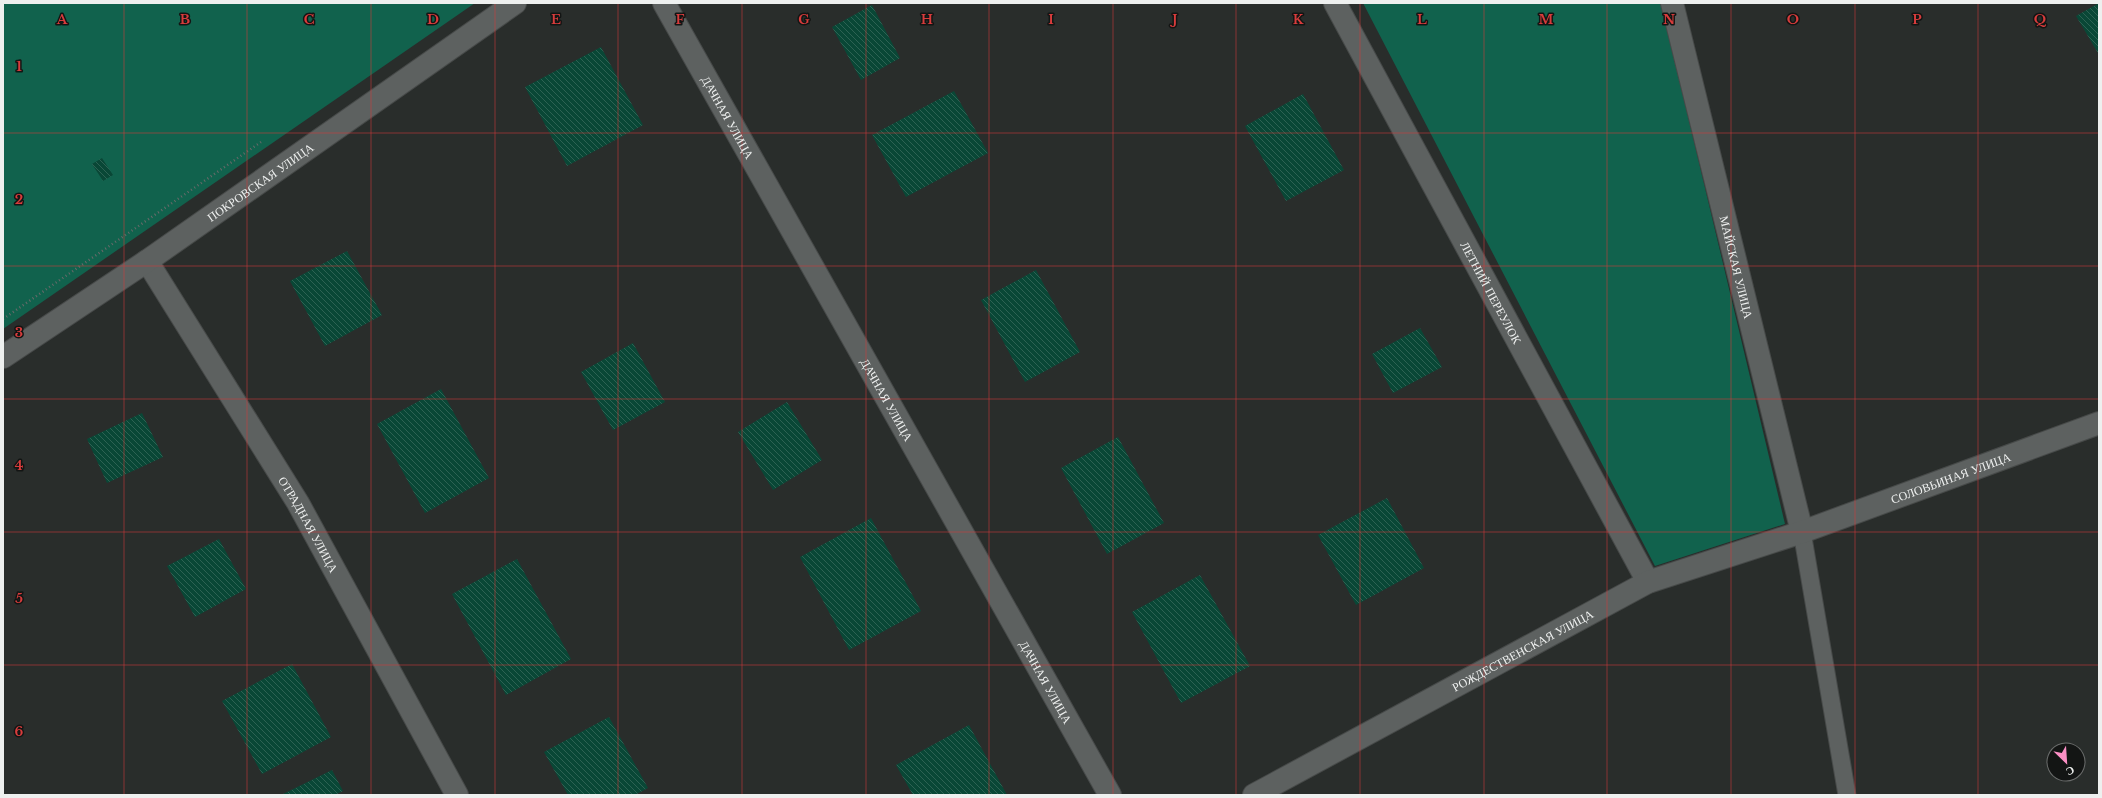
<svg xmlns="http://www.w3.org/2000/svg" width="2102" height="798" viewBox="0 0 2102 798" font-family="'Libre Baskerville',serif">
<defs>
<pattern id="building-back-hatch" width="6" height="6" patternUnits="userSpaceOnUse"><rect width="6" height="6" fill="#094736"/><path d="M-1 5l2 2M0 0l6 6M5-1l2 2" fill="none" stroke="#2d6253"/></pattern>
</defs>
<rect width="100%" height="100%" fill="#292d2b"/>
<!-- green -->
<path fill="#11624d" d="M3 3H475L3 329Z
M1363 3H1661L1785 524 1655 566Z"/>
<!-- building -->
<path fill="url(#building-back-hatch)" d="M2099 3V53H2098L2076 16Z
M872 5 900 58 861 80 832 27Z
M601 47 643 125 567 166 525 87Z
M954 91 988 153 906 197 872 135Z
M1303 94 1344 170 1286 201 1245 126Z
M102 158 113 175 103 181 92 164Z
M347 251 382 315 325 346 290 281Z
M1036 270 1080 352 1025 382 981 300Z
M1420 328 1442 367 1393 393 1372 354Z
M633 343 665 402 613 430 581 372Z
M441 389 489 478 425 513 377 424Z
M787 402 822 460 773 490 738 432Z
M142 413 163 457 107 483 87 439Z
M1118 437 1164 523 1107 554 1061 468Z
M1387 498 1424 568 1356 605 1318 535Z
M871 518 921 611 849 650 800 557Z
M219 539 246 589 195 617 167 566Z
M517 559 571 659 506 695 452 594Z
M1200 575 1250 666 1181 703 1132 612Z
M292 664 331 737 262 774 222 701Z
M609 717 648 788 635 795H568L544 752Z
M969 725 1007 795H913L896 765Z
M332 770 343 791 335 795H281Z"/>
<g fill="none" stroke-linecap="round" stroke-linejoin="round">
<defs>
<path id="service" d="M1802 532 1847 795"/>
<g id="minor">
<path id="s1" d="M664 3 1110 795"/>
<path id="s2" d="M1335 3 1648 582"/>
<path id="s3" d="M1672 3 1802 532"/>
<path id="s4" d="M147 261 298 503 457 795"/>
<path id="s5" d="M3 357 147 261 515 3"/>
<path id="s6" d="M1254 795 1648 582 1802 532 2099 423"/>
</g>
</defs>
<!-- service casing -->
<use href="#service" stroke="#474a49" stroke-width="19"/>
<!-- minor casing -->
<use href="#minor" stroke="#474a49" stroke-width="24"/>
<!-- path -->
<path stroke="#686b6a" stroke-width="2.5" stroke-dasharray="1 3" stroke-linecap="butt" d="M3 319 261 142"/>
<!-- service -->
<use href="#service" stroke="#5d6160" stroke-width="17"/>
<!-- minor -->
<use href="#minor" stroke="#5d6160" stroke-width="22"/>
</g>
<!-- grid -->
<path fill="none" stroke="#d83c3c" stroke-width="1" stroke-opacity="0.55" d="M124 3V795M247 3V795M371 3V795M495 3V795M618 3V795M742 3V795M866 3V795M989 3V795M1113 3V795M1236 3V795M1360 3V795M1484 3V795M1607 3V795M1731 3V795M1855 3V795M1978 3V795M3 133H2099M3 266H2099M3 399H2099M3 532H2099M3 665H2099"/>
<g text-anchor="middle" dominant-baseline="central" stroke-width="3" stroke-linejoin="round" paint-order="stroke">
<!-- street labels -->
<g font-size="12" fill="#eef0ef" stroke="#131514">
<text stroke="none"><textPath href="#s1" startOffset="131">ДАЧНАЯ УЛИЦА</textPath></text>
<text stroke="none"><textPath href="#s5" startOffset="311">ПОКРОВСКАЯ УЛИЦА</textPath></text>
<text stroke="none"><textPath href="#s3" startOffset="272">МАЙСКАЯ УЛИЦА</textPath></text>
<text stroke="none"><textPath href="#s2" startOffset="329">ЛЕТНИЙ ПЕРЕУЛОК</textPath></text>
<text stroke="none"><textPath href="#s1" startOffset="455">ДАЧНАЯ УЛИЦА</textPath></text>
<text stroke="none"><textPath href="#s6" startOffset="768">СОЛОВЬИНАЯ УЛИЦА</textPath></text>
<text stroke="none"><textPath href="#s4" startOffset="309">ОТРАДНАЯ УЛИЦА</textPath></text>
<text stroke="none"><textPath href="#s6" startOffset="305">РОЖДЕСТВЕНСКАЯ УЛИЦА</textPath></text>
<text stroke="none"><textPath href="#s1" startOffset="779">ДАЧНАЯ УЛИЦА</textPath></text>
</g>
</g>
<g font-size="13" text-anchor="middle" font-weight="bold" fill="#d83c3c" stroke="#131514" stroke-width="3" stroke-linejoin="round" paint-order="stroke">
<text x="62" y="24">A</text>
<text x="185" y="24">B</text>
<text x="309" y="24">C</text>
<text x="433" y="24">D</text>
<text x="556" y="24">E</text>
<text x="680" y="24">F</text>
<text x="804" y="24">G</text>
<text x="927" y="24">H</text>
<text x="1051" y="24">I</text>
<text x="1175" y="24">J</text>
<text x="1298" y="24">K</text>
<text x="1422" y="24">L</text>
<text x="1546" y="24">M</text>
<text x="1669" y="24">N</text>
<text x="1793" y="24">O</text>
<text x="1917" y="24">P</text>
<text x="2040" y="24">Q</text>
<text x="19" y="71">1</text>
<text x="19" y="204">2</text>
<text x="19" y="337">3</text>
<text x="19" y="470">4</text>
<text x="19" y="603">5</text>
<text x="19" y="736">6</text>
</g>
<!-- border -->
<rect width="2102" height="798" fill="none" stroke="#eef0ef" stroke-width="8"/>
<!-- north arrow -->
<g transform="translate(2066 762) rotate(155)"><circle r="19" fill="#131514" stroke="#6b6d6c"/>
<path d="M0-3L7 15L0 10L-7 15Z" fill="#fb8fc5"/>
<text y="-6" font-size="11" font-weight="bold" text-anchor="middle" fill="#eef0ef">С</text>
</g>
</svg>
